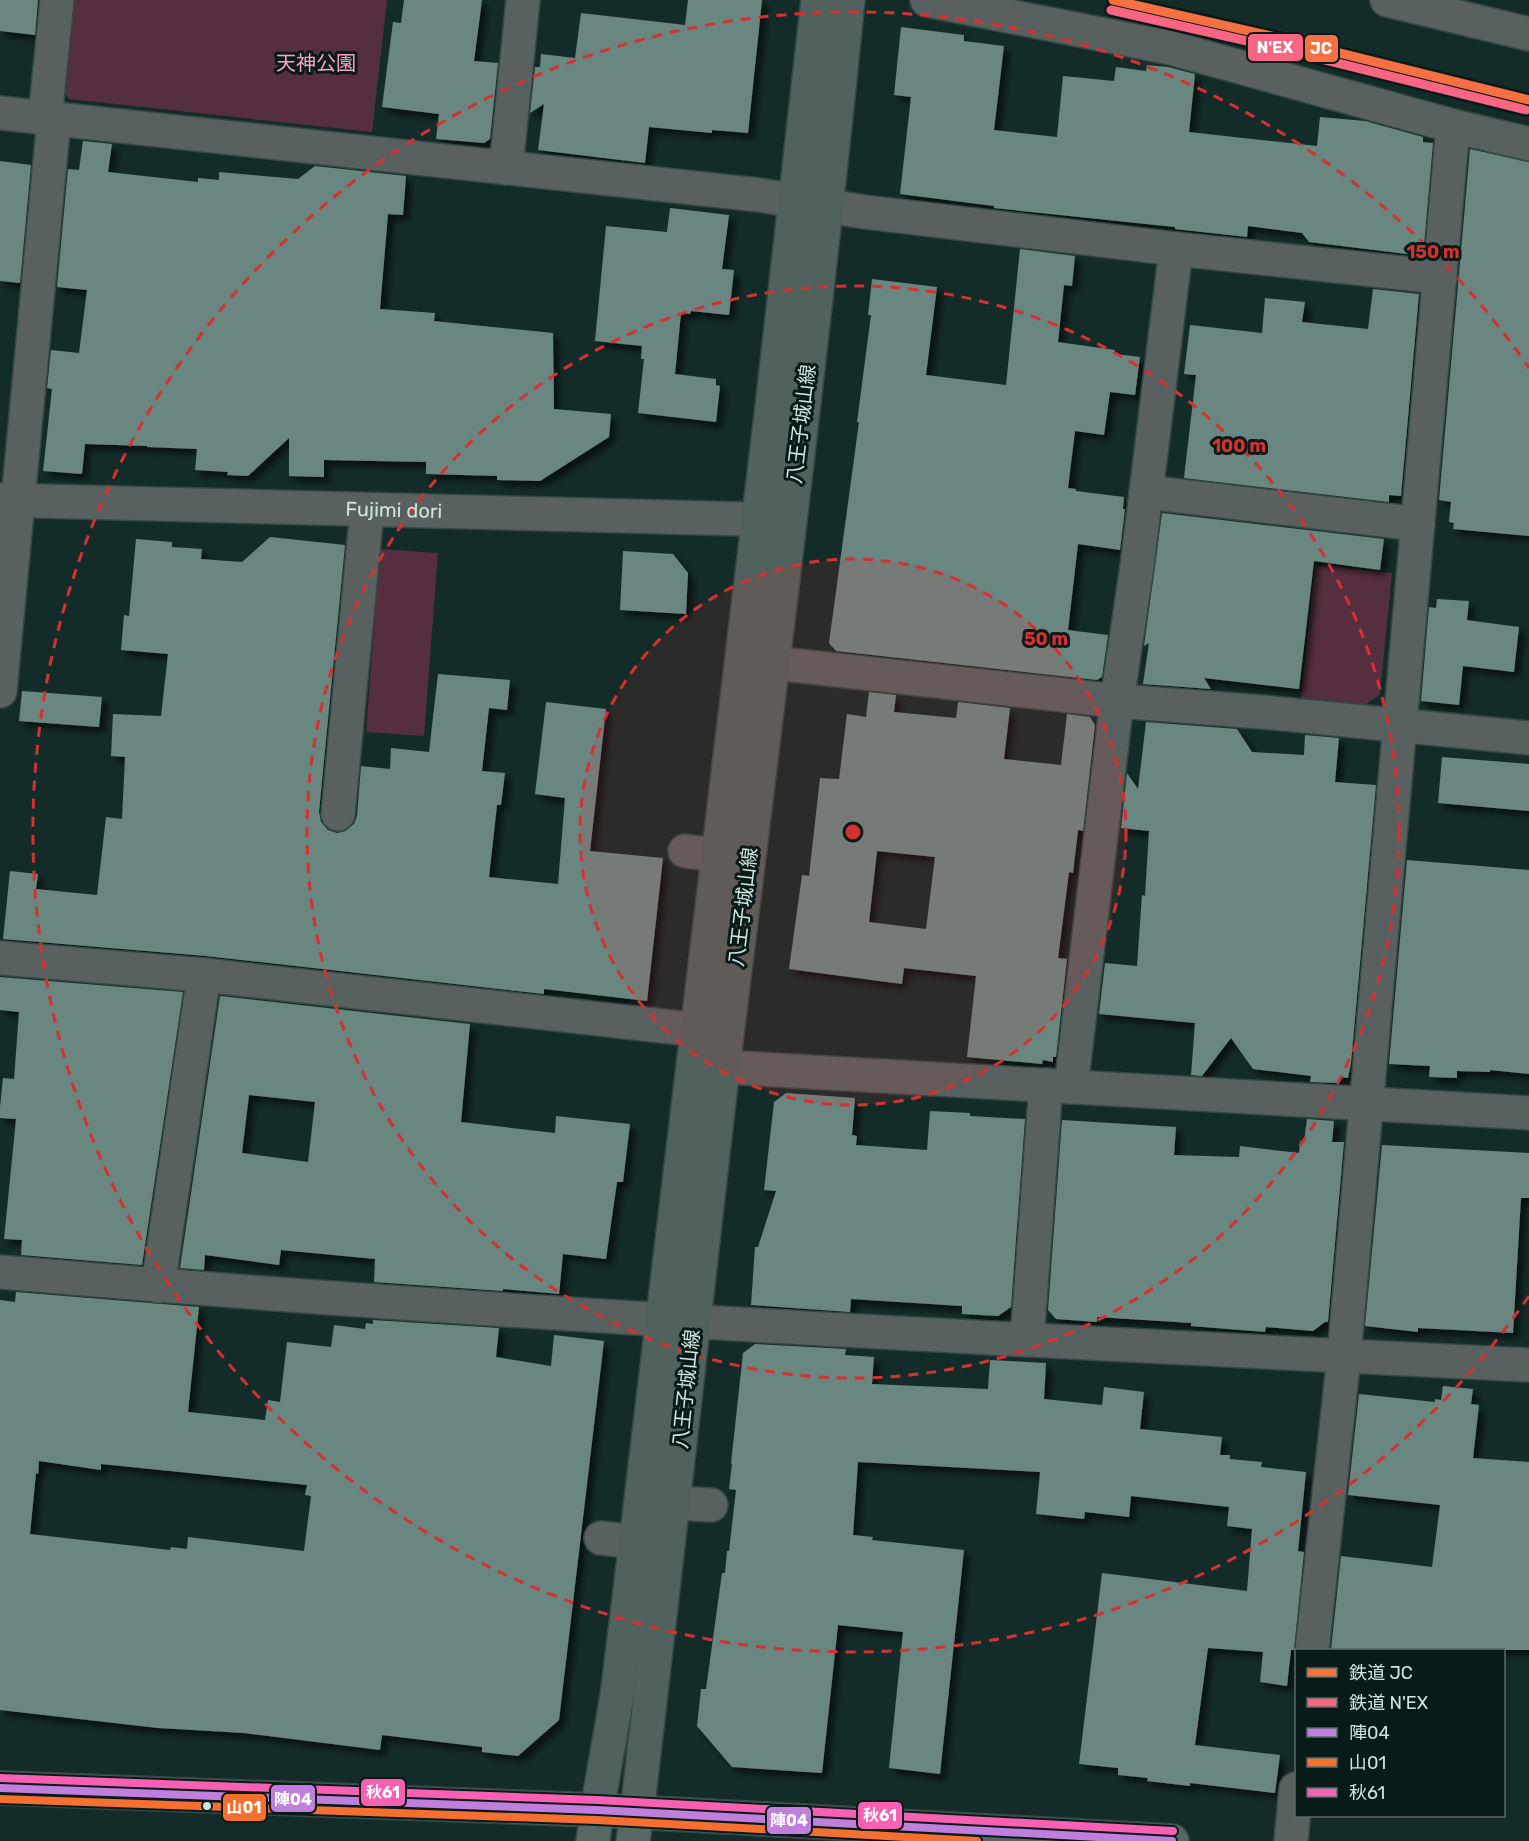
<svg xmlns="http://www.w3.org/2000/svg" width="1529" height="1841" viewBox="0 0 1529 1841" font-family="Rubik,'Noto Sans JP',sans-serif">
<defs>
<filter id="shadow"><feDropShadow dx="5.5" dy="5.5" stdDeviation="3" flood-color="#0009"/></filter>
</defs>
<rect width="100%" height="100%" fill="#142c29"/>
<!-- green -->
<path fill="#552f3f" d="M71 0H387L372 132 69 99 60 87Z
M380 549 438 553 424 736 366 732Z
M1315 565 1392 573 1380 694 1365 705 1301 698Z"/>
<!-- building -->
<path fill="#698681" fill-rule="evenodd" filter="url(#shadow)" d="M0 0H38L35 35 0 31Z
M404 0H482L474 61 498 63 490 139 484 143 436 139 439 114 382 107 393 22 401 23Z
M688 0H762L748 133 712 130V133L649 127 645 163 538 150 544 104 530 113 535 67H540L541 54 575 58 581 13 685 25Z
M901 27 964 35V41L1004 46 994 130 1057 137 1063 76 1114 81 1116 67 1146 71 1147 65 1168 67 1195 74 1189 132 1317 146 1320 117 1365 121 1423 137V142L1433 143 1423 256 1309 242 1302 233 1248 226 1247 237 1175 229V227L994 208V206L900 194 911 97 894 95Z
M83 141 112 144 108 172 198 182V178L219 180V172L298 179 315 166 406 176 403 215 388 214 380 309 435 313 434 321 553 333 554 409 611 414 609 437 540 481 497 480V476L426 474V462L324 460V477L289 476V438L248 476 227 475 228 472 195 470 197 449 147 447V446L85 444 82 474 43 471 52 389 47 388 51 350 79 353 87 290 57 287 68 169 79 170Z
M1470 149 1529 162V536L1453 529 1454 523 1449 522 1451 502 1439 500Z
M0 161 31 165 20 283 0 281Z
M670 208 729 215 722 269 734 270 729 315 691 311 690 314 681 313 675 374 716 379V385L720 386 716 422 638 413 644 359H641L642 346 595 341 606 226 667 232Z
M1020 249 1075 256 1072 286 1064 285 1058 342 1115 350V354L1140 357 1135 395 1110 392 1104 435 1075 431 1068 488 1076 489V491L1124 497 1123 509H1125L1120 550 1078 544 1068 630 1108 635 1102 677 1097 680 836 651 829 643 859 422H857L871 315H868L872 279 937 287 926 375 1006 385Z
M1373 289 1419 294 1401 496 1389 495V502L1184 478 1196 375 1184 374 1190 325 1262 333 1265 298 1305 302 1302 322 1368 329Z
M1162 513 1384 539 1380 570 1314 561 1299 689 1204 678 1211 689 1143 684 1149 643 1144 646Z
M270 537 345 545 319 812 321 822 328 830 337 833 345 831 354 824 357 816 361 766 390 769 391 748 429 752 438 674 510 680 507 710 489 708 482 771 505 773 501 805H497L489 877 558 884 565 798 535 794 546 702 606 709 590 851 663 858 647 1001 544 989V994L206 956 3 939 10 871 38 874 36 889 97 895 106 817 122 819 125 757 111 756 113 714 161 716 168 654 121 650 124 615 129 616 136 539 172 542V547L202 549 201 559 242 562Z
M623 551 673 554 688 573 686 614 620 610Z
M1437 599 1469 601 1467 620 1519 627 1514 672 1463 666 1459 705 1421 701 1429 607 1436 608Z
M22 691 102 697 99 727 19 721Z
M869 692 896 695 894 712 956 718 958 702 1010 708 1004 759 1061 765 1067 714 1090 717 1095 725 1083 831 1078 830 1073 873 1069 872 1058 958 1067 959 1056 1057H1053V1062L1043 1060 1042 1064 967 1057 976 976 904 968 902 984 789 969 802 875 809 876 820 778 839 779 847 714 866 717ZM877 851 935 857 926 929 869 922Z
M1146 722 1237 729 1252 752 1304 755 1305 735 1339 738 1335 782 1376 785 1351 1063 1348 1078 1339 1077V1083L1310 1082 1311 1076 1253 1069 1231 1038 1202 1076 1191 1075 1195 1023 1099 1014 1105 963 1137 966 1142 895 1145 896 1149 831 1121 828 1127 773 1138 789Z
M1442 757 1529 764V811L1438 803Z
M1407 860 1529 870V1074L1490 1070V1072L1457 1071V1078L1429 1077 1430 1066 1389 1064Z
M0 977 183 992 142 1265 21 1255 22 1240 4 1239 16 1119 0 1118V1107L3 1078 14 1079 19 1012 0 1010Z
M220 996 470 1024 461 1122 555 1133 556 1116 630 1124 623 1182H617L606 1259 563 1254 559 1294 503 1289V1291L374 1282 375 1259 281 1250 279 1265 205 1255 204 1270 180 1268ZM249 1095 315 1102 308 1162 242 1153Z
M786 1093 855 1098 852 1135 857 1136 856 1145 927 1150 930 1111 970 1113V1116L1025 1119 1011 1307 998 1316 962 1314V1306L851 1299 850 1312 751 1305 755 1247H758L776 1191 764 1190 774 1102Z
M1307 1119 1334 1121 1332 1142H1344L1328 1322H1325L1313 1331 1266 1327 1265 1332 1191 1326V1323L1097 1317V1322L1056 1319 1048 1310 1062 1120 1176 1127 1174 1155 1239 1157 1240 1146 1299 1153 1300 1141 1304 1142Z
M1382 1145 1529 1153V1198H1521L1513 1333 1418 1328V1332L1365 1326Z
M16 1292 199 1307 188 1412 265 1420 268 1400 280 1402 287 1342 331 1347 334 1325 365 1329 366 1323 373 1324V1320L499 1328 496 1357 551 1366 554 1335 604 1341 559 1720 518 1756 482 1752V1747L382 1735 380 1750 244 1733 158 1728 0 1710V1300L15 1302ZM39 1461 101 1470V1464L307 1485 305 1495 311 1496 304 1551 188 1537 187 1549 171 1547 170 1550 30 1534 36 1473 38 1474Z
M755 1344 846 1349 845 1355 874 1357 872 1384 988 1389 990 1360 1046 1363 1044 1399 1102 1405 1104 1387 1144 1392 1140 1429 1222 1437 1220 1455H1230V1459L1262 1462 1261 1467 1306 1472 1298 1551 1304 1552 1294 1650H1291L1287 1686 1260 1682 1263 1652 1208 1648 1195 1745 1280 1755 1275 1793 1190 1783V1786L1147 1781 1148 1778 1118 1775V1768L1079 1764 1102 1573 1247 1591 1252 1529 1227 1526 1229 1507 1131 1496 1129 1517 1085 1512 1084 1519 1036 1514 1040 1472 858 1462 853 1535 873 1537 872 1540 964 1550 940 1774 889 1768 903 1632 838 1625 822 1773 732 1767 697 1726 701 1689H706L722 1573H725L727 1551H729L736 1490 729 1489 732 1464 731 1463 743 1353Z
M1443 1386 1473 1389 1471 1404 1479 1405 1473 1458 1529 1462V1650H1331L1341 1556 1432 1567 1440 1505 1348 1495 1359 1394 1435 1402V1399L1441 1400Z"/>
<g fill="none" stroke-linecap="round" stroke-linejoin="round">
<defs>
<g id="minor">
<path d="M927 0 1171 48 1453 126 1529 144"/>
<path d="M1387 0 1529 34"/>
<path d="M0 113 759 195 865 212 1176 249 1440 277"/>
<path d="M45 118 57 0"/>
<path d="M506 168 523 0"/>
<path d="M1146 492 1418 524"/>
<path id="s1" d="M0 500 787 520"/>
<path d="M746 660 1117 701 1262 712 1529 738"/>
<path d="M0 691 54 119"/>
<path d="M338 814 367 510"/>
<path d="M685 851 747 859"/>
<path d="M0 958 204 975 698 1030 723 1067 1529 1113"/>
<path d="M1071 1087 1117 701 1137 566 1176 249"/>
<path d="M0 1272C509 1316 1019 1340 1529 1365"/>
<path d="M158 1286 204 975"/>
<path d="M1027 1340 1046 1085"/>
<path d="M601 1538 636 1542 674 1503 711 1505"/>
<path d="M1312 1650 1344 1356 1453 126"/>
<path d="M1291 1841 1296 1789"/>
</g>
<path id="major" d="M597 1810 617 1696 636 1542 772 407 818 0
M637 1813C668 1564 693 1315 723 1066 767 711 812 356 848 0"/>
<path id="highway" d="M0 1788 597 1810 1172 1841
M593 1841 597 1810
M633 1841 637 1813"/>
</defs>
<!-- minor casing -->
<use href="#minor" stroke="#344845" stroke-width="36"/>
<!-- major casing -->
<use href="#major" stroke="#344845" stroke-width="36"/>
<!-- highway casing -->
<use href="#highway" stroke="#344845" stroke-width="36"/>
<!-- minor -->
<use href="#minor" stroke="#58615f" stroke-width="33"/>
<!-- major -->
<use href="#major" stroke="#51615e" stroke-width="33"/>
<!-- highway -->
<use href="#highway" stroke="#566764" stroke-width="33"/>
<defs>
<path id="bus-1" d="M0 1788 597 1810 1172 1841"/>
<path id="bus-2" d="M0 1799 597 1820 977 1841"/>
<path id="bus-3" d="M0 1778 597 1800 1173 1831"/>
</defs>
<!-- bus-1 casing -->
<use href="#bus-1" stroke="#091b18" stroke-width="12"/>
<!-- bus-2 casing -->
<use href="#bus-2" stroke="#091b18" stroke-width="12"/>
<!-- bus-3 casing -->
<use href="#bus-3" stroke="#091b18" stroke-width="12"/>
<!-- bus-1 -->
<use href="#bus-1" stroke="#c07fdc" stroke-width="8"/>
<!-- bus-2 -->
<use href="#bus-2" stroke="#f46f30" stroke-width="8"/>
<!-- bus-3 -->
<use href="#bus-3" stroke="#f860b3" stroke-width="8"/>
<defs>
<path id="rail-1" d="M1113 0 1271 36 1529 100"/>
<path id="rail-2" d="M1111 10 1269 46 1526 110"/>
</defs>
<!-- rail-1 casing -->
<use href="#rail-1" stroke="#091b18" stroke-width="14"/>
<!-- rail-2 casing -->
<use href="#rail-2" stroke="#091b18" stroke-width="14"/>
<!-- rail-1 -->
<use href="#rail-1" stroke="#f67042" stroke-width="9"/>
<!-- rail-2 -->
<use href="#rail-2" stroke="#fa6682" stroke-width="9"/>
</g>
<!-- distance rings -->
<circle cx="853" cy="832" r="273" fill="#d63131" fill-opacity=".12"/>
<g fill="none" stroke="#d63131" stroke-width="3" stroke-dasharray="10 8">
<circle cx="853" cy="832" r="273"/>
<circle cx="853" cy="832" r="546"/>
<path d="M1529 1296A820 820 0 1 1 1529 368"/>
</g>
<!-- markers -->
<circle fill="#cfe5e0" stroke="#091b18" stroke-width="2" cx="207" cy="1806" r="5"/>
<g text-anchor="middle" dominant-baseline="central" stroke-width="6" stroke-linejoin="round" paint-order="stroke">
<!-- park labels -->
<g font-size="20" fill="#fea0c4" stroke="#091b18">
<text x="316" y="63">天神公園</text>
</g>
<!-- street labels -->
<g font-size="20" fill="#cfe5e0" stroke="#091b18">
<text transform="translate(801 424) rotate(-83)">八王子城山線</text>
<text stroke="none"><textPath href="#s1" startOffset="394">Fujimi dori</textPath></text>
<text transform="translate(743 907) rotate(-83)">八王子城山線</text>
<text transform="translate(686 1389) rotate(-84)">八王子城山線</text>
</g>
</g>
<circle cx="853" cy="832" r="9" fill="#d63131" stroke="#091b18" stroke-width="3"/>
<g font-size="18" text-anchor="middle" font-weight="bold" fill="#d63131" stroke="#091b18" stroke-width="6" stroke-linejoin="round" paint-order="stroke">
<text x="1433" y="258">150 m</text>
<text x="1239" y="452">100 m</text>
<text x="1046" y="645">50 m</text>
</g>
<g stroke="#091b18" stroke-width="2">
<rect x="1247" y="33" width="57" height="29" rx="6" fill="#fa6682"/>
<rect x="1304" y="34" width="35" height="29" rx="6" fill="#f67042"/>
<rect x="360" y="1778" width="46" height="29" rx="6" fill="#f860b3"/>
<rect x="270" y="1784" width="46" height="29" rx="6" fill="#c07fdc"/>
<rect x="222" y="1793" width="45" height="29" rx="6" fill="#f46f30"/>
<rect x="857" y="1801" width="46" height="29" rx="6" fill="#f860b3"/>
<rect x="766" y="1806" width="46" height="29" rx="6" fill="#c07fdc"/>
</g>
<g font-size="16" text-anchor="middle" font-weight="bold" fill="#fff">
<text x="1275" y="53">N'EX</text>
<text x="1321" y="54">JC</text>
<text x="383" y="1798">秋61</text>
<text x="293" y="1805">陣04</text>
<text x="244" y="1813">山01</text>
<text x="880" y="1821">秋61</text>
<text x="789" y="1826">陣04</text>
</g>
<!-- legend -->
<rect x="1295" y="1649" width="210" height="168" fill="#091b18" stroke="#586c68" stroke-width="1.5"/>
<rect x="1307" y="1668" width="30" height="9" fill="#f67042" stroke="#586c68" stroke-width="1.5"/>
<text x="1349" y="1679" font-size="18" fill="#cfe5e0">鉄道 JC</text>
<rect x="1307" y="1698" width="30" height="9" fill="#fa6682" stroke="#586c68" stroke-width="1.5"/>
<text x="1349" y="1709" font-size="18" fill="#cfe5e0">鉄道 N'EX</text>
<rect x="1307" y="1728" width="30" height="9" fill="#c07fdc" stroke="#586c68" stroke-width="1.5"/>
<text x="1349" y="1739" font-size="18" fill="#cfe5e0">陣04</text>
<rect x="1307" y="1758" width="30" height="9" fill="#f46f30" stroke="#586c68" stroke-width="1.5"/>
<text x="1349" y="1769" font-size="18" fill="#cfe5e0">山01</text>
<rect x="1307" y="1788" width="30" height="9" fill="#f860b3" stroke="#586c68" stroke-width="1.5"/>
<text x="1349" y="1799" font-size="18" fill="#cfe5e0">秋61</text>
</svg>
